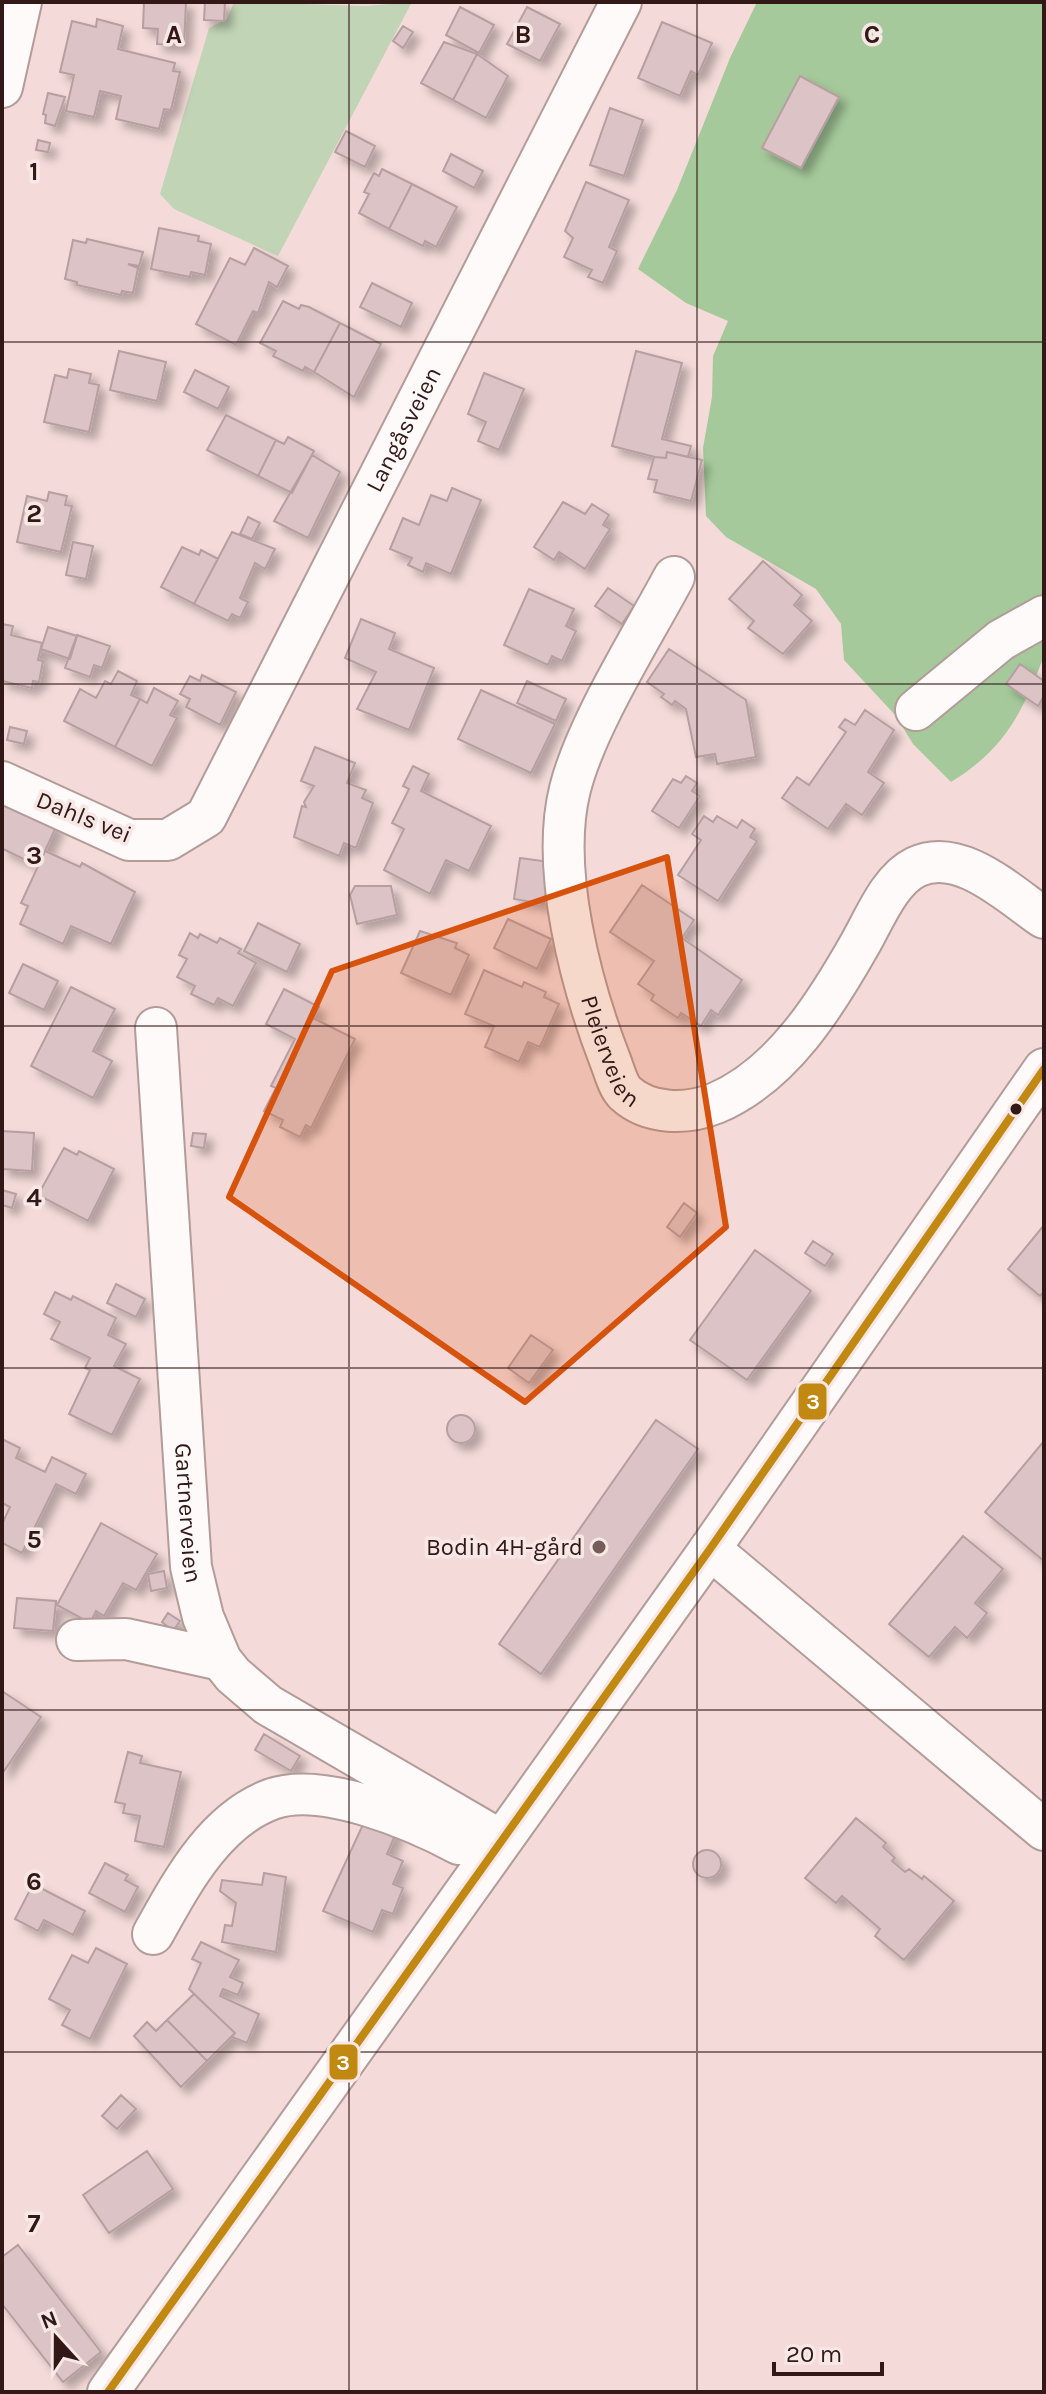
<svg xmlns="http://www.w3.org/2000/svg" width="1046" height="2394" viewBox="0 0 1046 2394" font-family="Karla,sans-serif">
<defs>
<filter id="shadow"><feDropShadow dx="7" dy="7" stdDeviation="4" flood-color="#0004"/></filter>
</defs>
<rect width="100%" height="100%" fill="#f4dbd9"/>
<!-- green -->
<path fill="#c1d4b5" d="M234 2 366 6 412 2 278 256 174 209 160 194 209 28 227 19Z"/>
<!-- forest -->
<path fill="#a5c99a" d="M757 2H1044V656C1022 713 1005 749 951 782L913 744 896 716 844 660 841 624 816 589 726 537 706 516 703 448 712 397 713 356 728 321 686 303 638 269 677 190 730 58Z"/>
<!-- building -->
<path fill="#dcc3c5" stroke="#b69ea1" stroke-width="2" filter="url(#shadow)" d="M144 2H186L184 45 157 44 158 29 143 28Z
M205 2H225L224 21 204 20Z
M460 7 494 25 479 53 446 35Z
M527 7 560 24 540 61 507 44Z
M97 19 123 26 118 49 175 63 173 71 180 72 171 110 164 109 159 129 116 119 121 96 100 91 94 117 66 111 74 75 60 72 72 21 96 27Z
M662 22 712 43 698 75 691 71 680 96 638 78Z
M403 26 413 32 403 48 393 41Z
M444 42 477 54 453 100 421 83Z
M477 54 508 76 486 118 453 100Z
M800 76 839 97 801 168 762 148Z
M48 93 65 97 55 126 45 123 46 115 43 114Z
M610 108 643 120 624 176 590 165Z
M346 131 375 146 365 167 335 152Z
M38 140 50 143 48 152 36 150Z
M451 154 483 171 474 188 443 171Z
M382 169 412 184 389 229 359 213 369 194 364 192 374 173 379 176Z
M586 182 629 200 609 247 617 251 603 283 588 277 592 270 564 257 573 238 565 231Z
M412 184 457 207 436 247 425 241 423 246 389 229Z
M159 228 199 236 198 241 211 244 205 275 191 272 190 277 151 269Z
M87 239 143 252 139 266 128 264 138 268 133 293 122 291 121 295 77 285V282L65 279 73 240 86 243Z
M254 248 288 266 277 287 269 282 258 313 253 311 236 345 196 324 230 258 245 265Z
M372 283 412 303 401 327 360 307Z
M283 301 299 309 301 305 309 307 340 323 314 372 305 367 303 371 273 356 276 351 260 343Z
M340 323 381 344 354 397 314 372Z
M119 351 166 362 157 401 110 390Z
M636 351 682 363 662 439 691 446 688 457 667 452 666 458 655 457 612 446Z
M69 369 91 374 89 383 99 385 89 432 44 422 55 375 67 378Z
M195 370 229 387 218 409 184 392Z
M484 373 524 389 499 450 478 441 486 422 468 414Z
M226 415 276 440 258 476 207 450Z
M288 437 314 451 292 493 258 476 276 440 284 444Z
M667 452 702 460 691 501 654 492 657 480 648 479 654 457 666 458Z
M312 455 340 472 308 538 274 521Z
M452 488 481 500 451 574 426 563 423 572 408 565 412 558 390 549 403 518 419 525 431 495 447 501Z
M49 492 67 496 65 505 72 506 61 552 17 542 27 496 47 501Z
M563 502 585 514 592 504 609 515 603 525 610 529 585 569 559 552 554 560 534 547Z
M248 517 260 523 252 539 240 534Z
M232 532 275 549 265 569 255 563 240 598 248 602 240 618 232 614 228 621 194 604Z
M73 542 93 546 86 579 66 575Z
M182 547 199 555 201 550 218 559 194 604 161 587Z
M763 561 802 595 794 605 812 621 783 654 748 628 754 621 729 599Z
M608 588 634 606 622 624 595 606Z
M529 589 574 609 566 626 576 631 562 661 552 656 548 665 504 645Z
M361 619 395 633 389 649 434 668 409 730 357 709 376 672 345 658Z
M2 624 13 626 11 635 42 643 38 660 43 661 39 682 33 681 32 688 2 681Z
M48 627 77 636 70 659 41 649Z
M77 635 110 646 102 668 94 665 90 677 65 668Z
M669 649 746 700 756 757 717 764 715 754 696 757 686 709 675 701 672 705 661 697 664 694 647 682Z
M1020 664 1044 681V696L1038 706 1006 684Z
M118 671 137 681 131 695 140 699 115 747 64 721 80 689 96 698 105 681 111 684Z
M202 675 236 692 220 725 186 707 190 699 180 694 190 676 200 681Z
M527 681 566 699 556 721 517 703Z
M154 688 178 701 170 715 177 718 152 766 115 747 140 699 147 703Z
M481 690 555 724 531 773 458 739Z
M865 710 894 730 868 772 884 783 862 815 846 804 828 829 782 798 797 777 809 785 846 732 839 727 845 719 855 725Z
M10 727 27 731 24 744 7 740Z
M315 747 355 763 347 783 366 790 362 798 373 803 356 848 344 843 339 856 294 837 302 806 306 807 304 802 314 786 301 781Z
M413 766 429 774 421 791 491 826 469 871 446 860 430 894 384 870 404 829 392 823 409 789 403 786Z
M686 776 697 783 692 791 700 796 679 828 652 811 673 779 681 783Z
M3 800 57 825 38 866 3 849Z
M704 816 713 822 717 816 737 828 742 820 755 829 750 837 757 841 718 901 678 875 701 840 692 834Z
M45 851 80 867 82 863 135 892 111 944 71 926 63 944 20 924 28 906 21 903Z
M520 858 550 862 544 904 514 899Z
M642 885 694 920 682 938 742 980 718 1015 711 1010 701 1026 681 1013 678 1018 651 1000 654 995 638 984 654 961 610 932Z
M355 886H391L397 915 357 924 350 895Z
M508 919 551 939 537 969 494 948Z
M258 923 300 944 287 972 244 951Z
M420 931 457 943 455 948 469 955 451 995 401 973Z
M190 933 198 938 200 934 217 943 220 938 241 949 238 953 256 963 233 1006 218 998 214 1005 191 994 195 986 177 977 187 959 179 955Z
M23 964 58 981 44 1010 9 993Z
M484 970 522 987 524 982 546 992 544 997 559 1004 540 1047 528 1042 519 1062 485 1047 494 1026 465 1014Z
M71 987 115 1009 93 1051 112 1061 93 1098 31 1066Z
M284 989 319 1007 313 1018 355 1039 311 1128 306 1125 300 1137 280 1127 283 1120 264 1111 276 1088 271 1086 295 1039 266 1024Z
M2 1131 34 1133 32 1171 2 1169Z
M193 1133 206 1134 204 1148 191 1146Z
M64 1148 77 1155 79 1151 114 1169 88 1221 38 1195Z
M2 1190 16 1194 12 1208 2 1205Z
M684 1203 697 1213 680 1237 667 1227Z
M1044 1225V1291L1040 1296 1008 1269Z
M813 1241 833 1254 825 1266 805 1253Z
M755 1250 811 1291 747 1380 690 1340Z
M116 1284 145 1299 136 1317 107 1303Z
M55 1292 71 1300 73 1296 116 1318 108 1335 126 1344 114 1366 140 1379 112 1435 69 1414 90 1370 85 1368 90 1358 51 1339 60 1322 44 1314Z
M531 1335 553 1350 529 1383 508 1368Z
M447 1429a14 14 0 1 1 28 0a14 14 0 1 1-28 0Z
M656 1420 698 1449 541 1674 499 1644Z
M2 1439 20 1448 16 1458 45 1472 52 1457 86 1474 76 1494 56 1484 22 1553 2 1543V1524L10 1507 2 1503Z
M1044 1441V1561L985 1512Z
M101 1523 157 1554 136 1590 123 1583 104 1616 96 1611 90 1623 57 1605Z
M963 1536 1003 1569 975 1603 987 1613 967 1638 955 1627 929 1657 889 1624Z
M164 1571 167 1588 151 1591 148 1574Z
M17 1598 56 1601 53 1631 14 1628Z
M168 1613 180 1621 173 1631 162 1622Z
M2 1691 41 1717 2 1774Z
M264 1734 300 1756 291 1771 255 1750Z
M128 1752 142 1756 140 1763 181 1772 164 1847 135 1841 140 1816 123 1813 125 1804 115 1802Z
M366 1818 397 1831 387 1854 403 1861 393 1884 403 1888 393 1914 382 1910 373 1932 323 1911Z
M856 1818 886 1843 883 1847 895 1858 892 1861 905 1872 909 1869 922 1879 924 1876 954 1901 904 1960 875 1936 880 1929 842 1896 836 1903 805 1878Z
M693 1864a14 14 0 1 1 28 0a14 14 0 1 1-28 0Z
M105 1863 128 1875 125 1880 138 1887 125 1912 89 1893Z
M264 1873 286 1877 276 1952 222 1942 225 1925 232 1926 236 1903 220 1891 222 1880 262 1885Z
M33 1884 85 1911 73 1935 44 1920 38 1931 15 1919Z
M201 1942 239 1960 230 1977 243 1983 238 1995 223 1989 220 1996 259 2014 247 2043 232 2037 235 2033 189 1989 201 1963 192 1959Z
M96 1948 127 1964 90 2039 62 2025 70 2010 49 1999 72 1955 88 1963Z
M194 1994 235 2033 207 2061 167 2020Z
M167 2020 207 2061 181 2087 134 2036 147 2022 156 2031Z
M121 2095 136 2109 117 2129 102 2116Z
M147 2151 173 2189 109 2233 83 2195Z
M18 2245 101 2352 63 2382 2 2304V2257Z"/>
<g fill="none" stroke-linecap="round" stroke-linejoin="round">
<defs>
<g id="minor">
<path d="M2 87 21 2"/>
<path id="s1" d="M674 577C642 637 586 725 570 789 550 869 581 985 610 1060 614 1070 618 1086 625 1093 649 1115 687 1115 716 1103 782 1075 826 1004 860 944 874 920 889 880 916 867 960 846 1010 895 1044 918"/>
<path d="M916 710 1001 640 1044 616"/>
<path id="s2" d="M2 782 129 840H168L206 817 621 2"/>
<path id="s3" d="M156 1028 191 1567 203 1617 221 1660 233 1675 268 1705 500 1840"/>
<path d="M710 1549 1044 1830"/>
<path d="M77 1640 126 1639 221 1660"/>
<path d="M153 1934C181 1884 214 1820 272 1799 323 1781 414 1820 459 1844"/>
<path d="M108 2392 710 1549 1044 1069"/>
</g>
</defs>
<!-- minor casing -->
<use href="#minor" stroke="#b29b99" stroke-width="44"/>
<!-- minor -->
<use href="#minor" stroke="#fdfaf9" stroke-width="40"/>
<defs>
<path id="bus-1" d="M108 2392 710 1549 1044 1069"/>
</defs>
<!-- bus-1 casing -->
<use href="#bus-1" stroke="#f7e8e6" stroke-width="14"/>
<!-- bus-1 -->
<use href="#bus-1" stroke="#c18812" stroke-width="8"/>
</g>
<!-- marked area -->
<path fill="#d6520d" fill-opacity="0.2" stroke="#d6520d" stroke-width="6" stroke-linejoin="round" d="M667 857 726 1227 525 1402 229 1197 332 971Z"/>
<!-- grid -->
<path fill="none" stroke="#321816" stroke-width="2" stroke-opacity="0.55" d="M349 2V2392M697 2V2392M2 342H1044M2 684H1044M2 1026H1044M2 1368H1044M2 1710H1044M2 2052H1044"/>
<!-- markers -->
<circle fill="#321816" stroke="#f7e8e6" stroke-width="3" cx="1016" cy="1109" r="7"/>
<circle fill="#765c5a" stroke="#f7e8e6" stroke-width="3" cx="599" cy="1547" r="8"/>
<g text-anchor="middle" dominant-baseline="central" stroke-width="7" stroke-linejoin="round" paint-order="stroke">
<!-- street labels -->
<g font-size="24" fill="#321816" stroke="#f7e8e6">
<text stroke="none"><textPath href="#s2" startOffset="658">Langåsveien</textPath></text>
<text transform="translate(84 817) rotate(22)">Dahls vei</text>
<text stroke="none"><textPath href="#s1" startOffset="506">Pleierveien</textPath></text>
<text stroke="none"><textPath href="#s3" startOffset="486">Gartnerveien</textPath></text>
</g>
<!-- poi labels -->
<g font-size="24" fill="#321816" stroke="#f7e8e6" text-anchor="end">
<text x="583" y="1547">Bodin 4H-gård</text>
</g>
</g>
<g font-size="26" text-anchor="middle" font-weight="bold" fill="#321816" stroke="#f7e8e6" stroke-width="7" stroke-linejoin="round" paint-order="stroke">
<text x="174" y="43">A</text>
<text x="523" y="43">B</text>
<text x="872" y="43">C</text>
<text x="34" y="180">1</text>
<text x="34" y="522">2</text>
<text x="34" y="864">3</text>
<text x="34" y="1206">4</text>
<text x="34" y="1548">5</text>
<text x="34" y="1890">6</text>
<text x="34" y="2232">7</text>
</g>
<g stroke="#f7e8e6" stroke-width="3">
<rect x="797" y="1382" width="31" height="39" rx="8" fill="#c18812"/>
<rect x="328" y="2043" width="31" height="38" rx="8" fill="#c18812"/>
</g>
<g font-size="22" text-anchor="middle" font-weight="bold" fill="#fff">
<text x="813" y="1409">3</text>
<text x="343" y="2070">3</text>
</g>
<!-- border -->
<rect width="1046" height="2394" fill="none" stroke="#321816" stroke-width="8"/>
<!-- north arrow -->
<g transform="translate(56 2338) rotate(339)" stroke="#f7e8e6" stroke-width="6" paint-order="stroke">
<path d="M0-6L14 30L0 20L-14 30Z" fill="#321816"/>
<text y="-12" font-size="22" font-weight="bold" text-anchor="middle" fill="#321816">N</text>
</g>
<!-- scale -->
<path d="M774 2362v12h108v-12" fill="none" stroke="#321816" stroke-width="4"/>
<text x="786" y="2362" font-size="24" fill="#321816" stroke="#f7e8e6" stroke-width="6" paint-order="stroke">20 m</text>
</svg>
